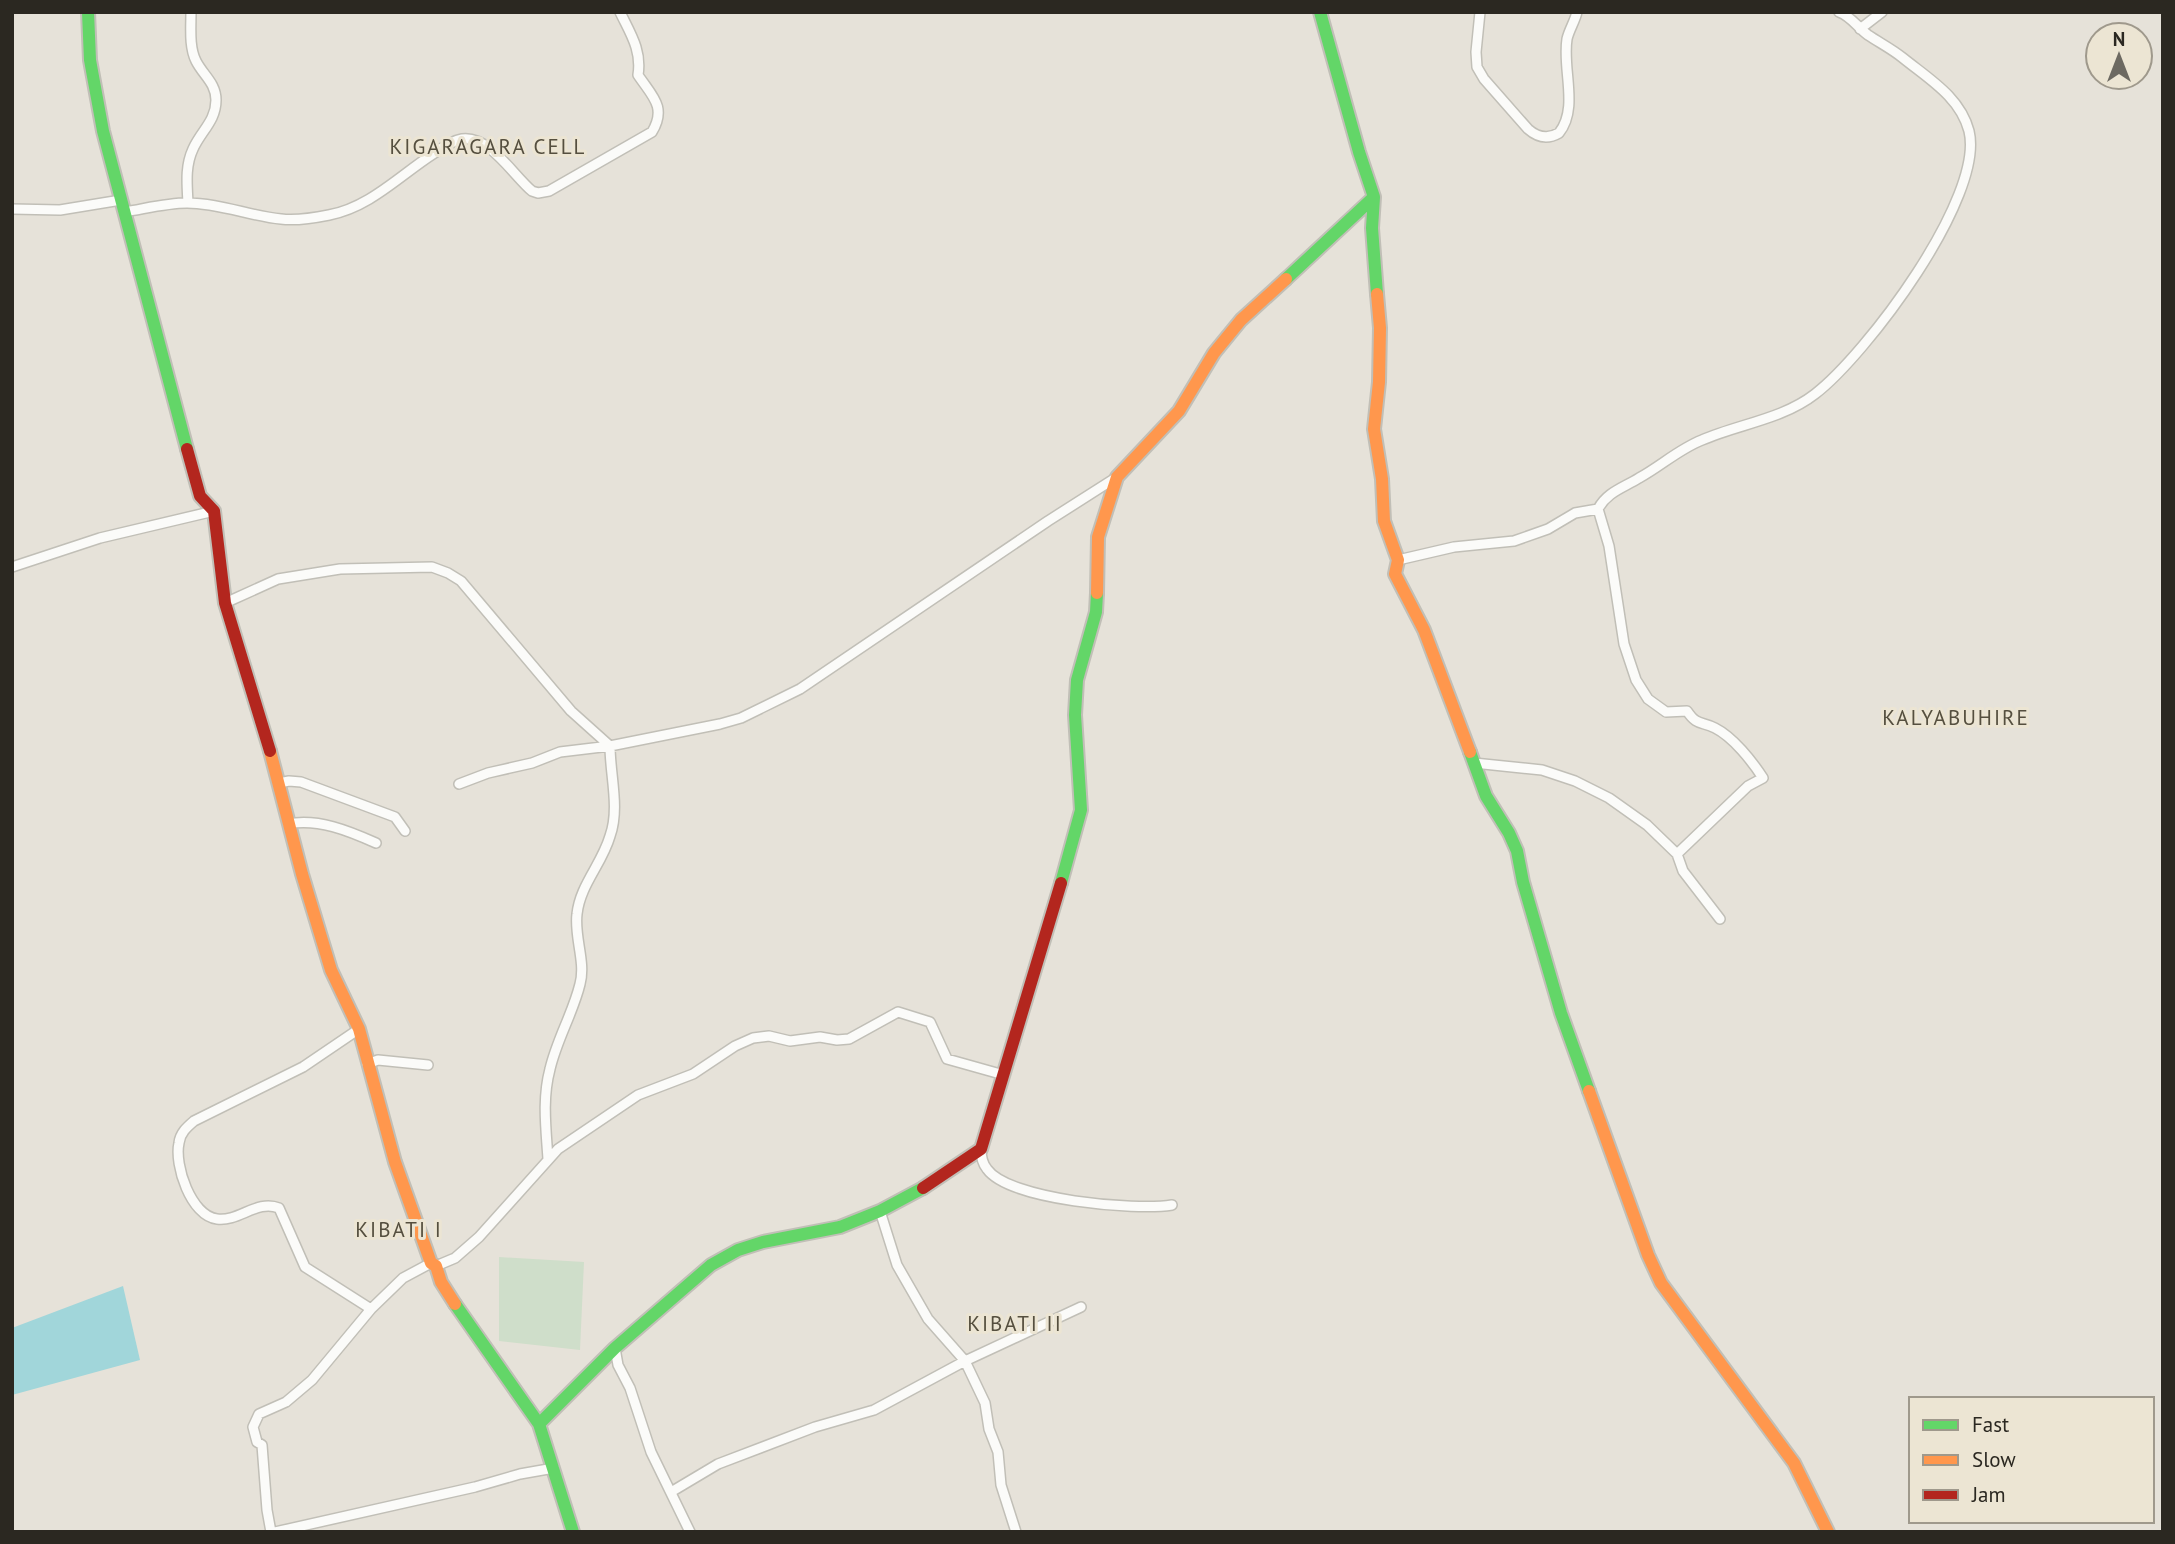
<svg xmlns="http://www.w3.org/2000/svg" width="2175" height="1544" viewBox="0 0 2175 1544" font-family="'PT Sans',sans-serif">
<rect width="100%" height="100%" fill="#e6e2d9"/>
<!-- green -->
<path fill="#cfdeca" d="M499 1257 584 1262 580 1350 499 1341Z"/>
<!-- water -->
<path fill="#a1d6da" d="M123 1286 140 1360 12 1395V1328Z"/>
<g fill="none" stroke-linecap="round" stroke-linejoin="round">
<defs>
<path id="street" d="M1480 12 1476 52 1477 67 1484 79 1528 129C1537 137 1547 140 1559 133 1579 108 1562 69 1567 39 1569 30 1575 21 1577 12
M1860 29 1882 12
M188 203C187 184 185 166 193 149 201 131 216 121 216 100 216 83 203 75 196 61 189 47 191 28 191 12
M12 209 60 210 121 200
M124 212C144 209 166 203 187 203 219 203 250 216 281 219 296 221 314 218 329 215 370 207 399 176 433 154 442 148 451 141 462 139 489 135 513 175 532 191L538 193 549 191 652 132C667 107 652 96 638 75 642 50 630 33 620 12
M1598 509 1609 546 1624 644 1636 680 1648 699 1666 712 1687 711C1697 726 1701 721 1715 728 1733 737 1752 761 1763 778L1748 786 1677 854
M1398 560 1454 547 1514 541 1548 529 1575 513 1598 509C1607 492 1623 488 1639 478 1661 466 1679 449 1702 440 1739 424 1783 419 1815 394 1866 355 1985 197 1969 131 1960 97 1929 79 1903 58 1892 49 1880 43 1868 35 1858 28 1851 16 1839 12
M12 567 100 538 214 511
M225 603 278 579 340 569 432 567 448 573 461 581 571 711 610 746C610 775 620 808 610 836 602 864 580 885 577 914 574 937 586 962 580 984 573 1013 557 1039 550 1069 542 1099 546 1128 548 1159
M1474 763 1542 770 1575 781 1609 798 1647 825 1677 854 1683 871 1720 919
M279 783 289 781 301 782 395 817 405 831
M459 784 488 773 532 763 560 752 610 746 720 724 741 718 800 689 1048 521 1117 477
M288 824C318 818 349 831 376 843
M359 1029 303 1067 194 1121C187 1127 180 1133 179 1143 174 1165 191 1216 217 1219 239 1222 257 1199 279 1208L305 1267 371 1309
M367 1064 378 1060 428 1065
M981 1149C981 1156 982 1163 987 1169 1009 1200 1136 1211 1172 1205
M880 1211 897 1265 928 1319 965 1361 1081 1307
M436 1266 455 1258 479 1237 558 1149 638 1095 693 1074 735 1046 753 1038 769 1036 790 1041 820 1037 837 1040 849 1039 898 1012 930 1022 947 1059 1004 1075
M615 1348 618 1365 630 1388 651 1452 690 1532
M671 1492 718 1464 815 1427 874 1410 965 1361 985 1403 989 1429 998 1452 1001 1485 1016 1532
M271 1532 267 1510 262 1445 257 1442 253 1427 259 1414 286 1402 312 1380 371 1309 403 1278 431 1263
M275 1532 475 1487 520 1474 554 1468"/>
<path id="fast" d="M88 12 90 60 103 131 187 449
M1320 12 1359 152 1374 197 1372 228 1377 294
M1286 279 1374 197
M1470 752 1486 796 1509 833 1517 851 1523 882 1561 1013 1589 1091
M1061 883 1081 810 1075 715 1077 680 1096 612 1097 593
M455 1304 539 1424 573 1532
M539 1424 615 1348 711 1265 738 1250 763 1242 840 1227 880 1211 923 1188"/>
<path id="slow" d="M1377 294 1380 328 1379 382 1374 429 1382 479 1384 521 1398 560 1395 574 1424 630 1470 752
M1097 593 1098 537 1117 477 1179 411 1214 353 1241 320 1286 279
M270 751 302 874 331 970 359 1029 395 1162 431 1263 436 1266 441 1282 455 1304
M1589 1091 1648 1255 1661 1283 1794 1463 1828 1532"/>
<path id="jam" d="M187 449 200 496 214 511 225 603 270 751
M923 1188 981 1149 1061 883"/>
</defs>
<!-- street casing -->
<use href="#street" stroke="#c1bfb7" stroke-width="12"/>
<!-- fast casing -->
<use href="#fast" stroke="#c1bfb7" stroke-width="16"/>
<!-- slow casing -->
<use href="#slow" stroke="#c1bfb7" stroke-width="16"/>
<!-- jam casing -->
<use href="#jam" stroke="#c1bfb7" stroke-width="16"/>
<!-- street -->
<use href="#street" stroke="#fbfbf9" stroke-width="9"/>
<!-- fast -->
<use href="#fast" stroke="#63d668" stroke-width="12"/>
<!-- slow -->
<use href="#slow" stroke="#ff974d" stroke-width="12"/>
<!-- jam -->
<use href="#jam" stroke="#b3261e" stroke-width="12"/>
</g>
<g text-anchor="middle" dominant-baseline="central" stroke-width="6" stroke-linejoin="round" paint-order="stroke">
<!-- quarter labels -->
<g font-size="21" letter-spacing="2" fill="#554f3f" stroke="#ece5d3">
<text x="488" y="146">KIGARAGARA CELL</text>
<text x="1956" y="717">KALYABUHIRE</text>
<text x="399" y="1229">KIBATI I</text>
<text x="1015" y="1323">KIBATI II</text>
</g>
</g>
<!-- border -->
<rect width="2175" height="1544" fill="none" stroke="#2b2821" stroke-width="28"/>
<!-- legend -->
<rect x="1909" y="1397" width="245" height="126" fill="#ece5d3" stroke="#9f998c" stroke-width="2"/>
<rect x="1923" y="1420" width="35" height="10" fill="#63d668" stroke="#9f998c" stroke-width="2"/>
<text x="1972" y="1432" font-size="21" fill="#2b2821">Fast</text>
<rect x="1923" y="1455" width="35" height="10" fill="#ff974d" stroke="#9f998c" stroke-width="2"/>
<text x="1972" y="1467" font-size="21" fill="#2b2821">Slow</text>
<rect x="1923" y="1490" width="35" height="10" fill="#b3261e" stroke="#9f998c" stroke-width="2"/>
<text x="1972" y="1502" font-size="21" fill="#2b2821">Jam</text>
<!-- north arrow -->
<g transform="translate(2119 56)"><circle r="33" fill="#ece5d3" stroke="#9f998c" stroke-width="2"/>
<path d="M0-5L12 26L0 18L-12 26Z" fill="#6c6961"/>
<text y="-10" font-size="19" font-weight="bold" text-anchor="middle" fill="#2b2821">N</text>
</g>
</svg>
